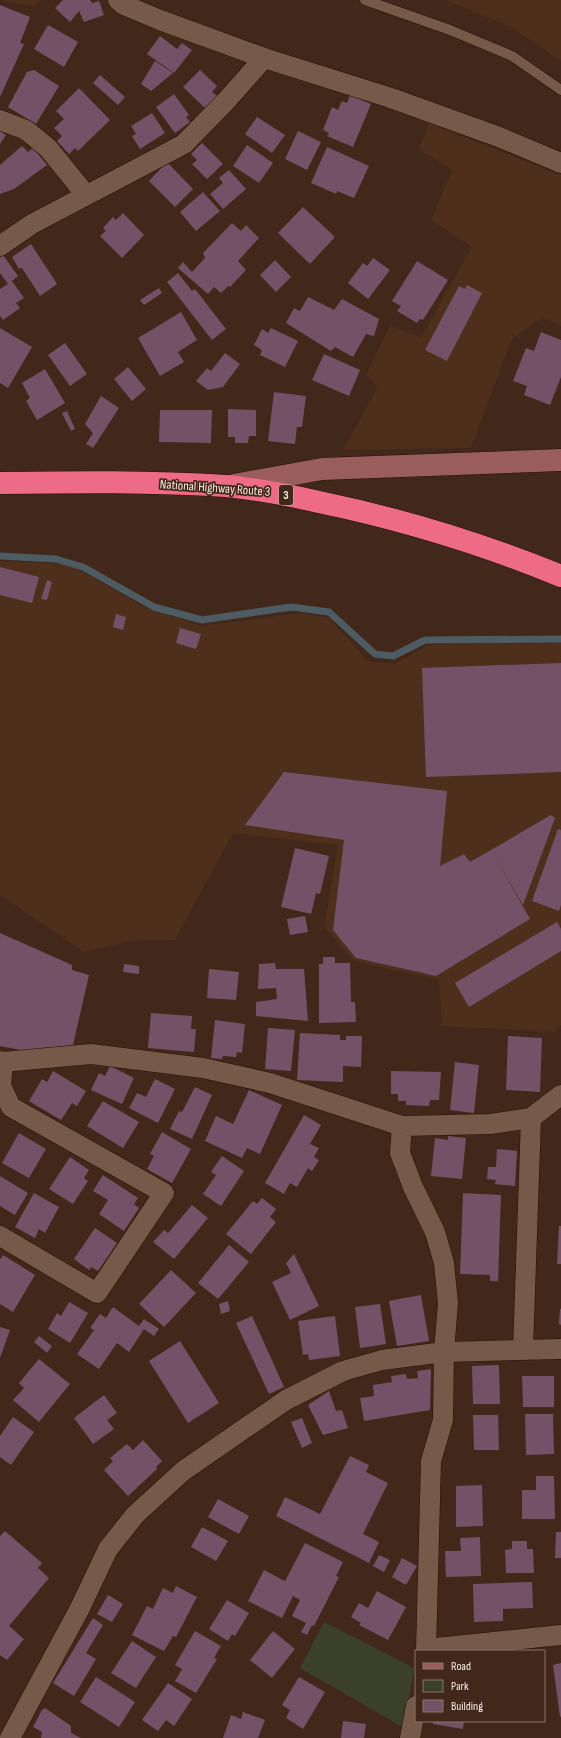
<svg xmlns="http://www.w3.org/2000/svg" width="561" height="1738" viewBox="0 0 561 1738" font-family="'Sofia Sans Condensed',sans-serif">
<rect width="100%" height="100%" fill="#41281a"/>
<!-- built -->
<path fill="#4d2f1c" d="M3 0H41L34 7Z
M445 0H561V61L511 27Z
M429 123 561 175V326L543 317 512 339 471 448 343 450 378 387 366 375 390 325 421 338 472 247 431 220 452 170 419 149Z
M0 561 69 564 144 607 201 626 301 613 329 618 368 661 395 664 428 645 561 643V1025L556 1032 442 1026 439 980 354 961 324 927 338 845 233 833 175 940 130 941 84 952 0 895Z"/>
<!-- green -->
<path fill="#3b4029" d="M324 1622 414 1668 404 1728 300 1668Z"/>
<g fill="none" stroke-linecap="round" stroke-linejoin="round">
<!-- stream -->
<path stroke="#4d5c63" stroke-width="7" d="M0 556 56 559 83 567 154 607 202 620 291 607 329 612 375 654 393 656 425 640 561 639"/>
</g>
<!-- building -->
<path fill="#735268" d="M63 0H90L92 3 99 1 104 15 84 22 79 11 70 22 55 8Z
M0 5 30 17 20 43 24 44 0 97Z
M48 25 78 42 64 67 34 49Z
M160 36 177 49 182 43 192 50 174 73 147 54Z
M155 61 173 73 151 91 141 84Z
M34 70 59 86 36 124 8 107 27 72Z
M200 70 217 86 212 92 217 96 205 108 183 87Z
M100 75 125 97 118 105 93 83Z
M79 88 110 120 78 151 75 148 69 154 57 141 62 136 54 128 64 119 56 111Z
M174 94 189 115 186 117 190 122 175 133 156 107Z
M350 95 371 104 353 147 327 136 329 133 323 130 332 107 338 110 342 101 347 103Z
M152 113 165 133 140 149 132 136 136 134 131 126Z
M257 117 285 135 272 153 245 134Z
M0 131 6 135 0 144Z
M298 131 321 142 307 170 285 159Z
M202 143 223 164 207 179 192 164 197 160 191 154Z
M247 145 273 163 259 183 233 166Z
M22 146 28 152 33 148 47 165 14 189 0 194V165Z
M327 147 369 166 354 198 337 191 336 194 311 183Z
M167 162 193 189 175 207 149 181Z
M229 170 246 189 223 209 210 194 223 183 219 178Z
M203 192 220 211 196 231 180 212Z
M303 207 335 237 310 264 278 233Z
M123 213 144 235 122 258 100 236 106 231 103 228 113 217 116 220Z
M232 223 241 231 246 225 259 238 238 261 246 270 230 287 228 286 221 293 214 287 208 294 178 268 183 262 192 272 205 258 203 253Z
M31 244 57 284 40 296 22 268 19 269 12 257Z
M3 255 18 276 12 281 24 298 16 303 20 308 3 320 0 316V289L8 284 0 273V257Z
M373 258 390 270 368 299 348 283 363 263 367 266Z
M275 260 291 277 276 292 260 275Z
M417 261 448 280 423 320 420 319 417 323 397 311 401 306 392 301Z
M178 273 192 291 195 289 226 329 212 340 167 282Z
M467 285 482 293 447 361 425 350 459 286 465 289Z
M159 288 162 293 144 305 140 300Z
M308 297 334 310 342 299 379 319 374 336 366 334 353 357 335 347 331 351 286 323 294 308 300 311Z
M181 312 197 340 178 352 184 362 160 376 138 338Z
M0 328 32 347 8 388 0 383Z
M271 328 298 341 285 367 260 355 262 350 254 345 262 329 268 333Z
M541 332 561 340V377L550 405 524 395 527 386 513 381 526 348 534 351Z
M65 343 87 374 70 386 48 355Z
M225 353 240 364 223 387 208 390 196 381 207 368 211 371Z
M324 354 360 370 349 396 312 380Z
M128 367 146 389 132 401 114 379Z
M45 369 65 403 37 420 26 401 30 398 22 383Z
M274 392 306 396 302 427H297L295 444 268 441Z
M101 396 119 408 93 448 86 444 93 433 85 424Z
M228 409 256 410V436H249L248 443H235V437H228Z
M160 410H212L211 443 159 442Z
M67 411 75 429 71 431 62 413Z
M0 567 39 577 32 603 0 595Z
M47 580 52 582 47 600 41 599Z
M116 614 126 617 123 630 113 627Z
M180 628 201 634 196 649 176 643Z
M561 663V772L426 777 422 668Z
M284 772 447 791 440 866 464 854 470 862 491 850 530 919 436 976 356 958 333 930 344 840 245 825Z
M551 815 555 818 523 905 491 850Z
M558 829 561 830V905L559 911 532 901Z
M295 848 329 856 320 894 316 893 311 914 281 907Z
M305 916 308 932 290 935 287 919Z
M557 922 561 929V951L469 1007 455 983Z
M0 933 72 965V970L89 975 73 1045 26 1051 0 1046Z
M323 957H335V963H350L351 1002H355L356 1022 319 1023V964H323Z
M275 963 276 969H304L308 1021 256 1016V1002L277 999 276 988 258 989 259 964Z
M124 964 139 966V974L123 972Z
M209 969 239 972 236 1000 207 998Z
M151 1013 192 1016 191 1029H196L194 1052 148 1048Z
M215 1020 245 1024 242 1053 237 1052 236 1057 223 1056 222 1059 211 1058Z
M268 1028 295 1030 291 1071 265 1069Z
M300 1033 340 1035V1040H346V1036H362L361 1067 343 1066V1082L297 1080Z
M508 1036 542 1038 540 1092 506 1090Z
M455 1062 479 1065 474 1113 450 1110Z
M110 1066 134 1078 122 1104 91 1090 99 1073 105 1076Z
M53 1071 86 1091 77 1106 72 1103 61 1120 29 1101 42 1079 47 1082Z
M391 1071 441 1072 439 1100H430L429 1106 406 1105V1101H398V1094H391Z
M155 1079 175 1089 158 1123 129 1108 137 1093 146 1097Z
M195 1087 212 1095 192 1139 170 1129 179 1111 182 1112Z
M249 1090 282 1105 260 1154 247 1148 242 1158 205 1141 216 1116 233 1124Z
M103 1101 139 1122 123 1148 87 1126Z
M304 1115 321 1125 310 1144 319 1148 314 1157 319 1160 312 1171 308 1168 297 1187 290 1183 284 1194 265 1183Z
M162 1132 191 1149 172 1183 147 1169 154 1156 150 1154Z
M19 1133 46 1149 29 1178 2 1163Z
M448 1136 466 1138 462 1179 431 1176 435 1138 448 1140Z
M497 1149 517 1151 515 1186 495 1184 496 1180 487 1179 488 1167H496Z
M222 1156 244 1171 221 1206 203 1194 216 1175 211 1172Z
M70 1157 89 1170 84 1178 88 1181 73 1204 49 1189Z
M103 1175 138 1198 134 1204 139 1208 124 1231 99 1214 108 1200 93 1191Z
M0 1176 28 1193 15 1215 0 1206Z
M34 1193 59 1207 45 1233 39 1229 35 1238 15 1227Z
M463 1193 501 1195 498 1281H490V1275L460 1274Z
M262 1198 276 1209 270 1217 276 1222 251 1254 226 1234 253 1201 257 1204Z
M192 1205 208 1218 174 1259 153 1242 164 1230 168 1233Z
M559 1226H561V1264H557Z
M95 1228 117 1243 98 1271 91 1267 89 1270 74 1259Z
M229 1245 249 1262 218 1299 198 1283Z
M294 1254 319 1306 290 1320 272 1282 291 1273 286 1263Z
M3 1255 35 1275 13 1312 0 1304V1260Z
M171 1270 196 1293 164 1327 139 1304Z
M421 1295 429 1341 397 1346 389 1301Z
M228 1301 230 1311 221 1314 219 1304Z
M69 1302 88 1313 70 1343 48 1329 57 1313 61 1316Z
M380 1304 386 1344 360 1348 355 1307Z
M113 1307 139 1326 144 1319 159 1329 154 1336 144 1329 129 1352 117 1343 99 1369 77 1354 94 1330 90 1328 100 1314 106 1318Z
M560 1309H561V1325L559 1324Z
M252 1316 284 1387 269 1394 236 1323Z
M335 1316 340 1356 309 1360 308 1354 303 1355 298 1321Z
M0 1327 10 1330 0 1358Z
M39 1336 52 1346 47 1353 34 1342Z
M180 1341 219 1403 188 1423 149 1361Z
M39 1359 70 1384 39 1422 13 1400 24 1388 19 1383Z
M499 1365 500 1404H473L472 1366Z
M431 1369 430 1410 364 1421 360 1398 374 1396 373 1385 392 1382 391 1376 406 1374 407 1379 418 1378 417 1371Z
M522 1376H554V1407H523Z
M329 1391 336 1411 342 1410 348 1428 323 1435 308 1405Z
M104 1395 117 1413 107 1420 114 1429 93 1444 74 1418Z
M525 1414H553L554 1454 526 1455Z
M473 1415H498L499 1450H474Z
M13 1417 34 1432 11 1465 0 1457V1436Z
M302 1418 312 1443 302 1448 291 1422Z
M143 1440 162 1461 156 1467 157 1469 128 1496 104 1470 113 1461 110 1458 127 1444 133 1450Z
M350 1456 369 1465 366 1472 388 1483 363 1534 379 1542 369 1563 276 1516 285 1497 320 1514Z
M536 1476H554L555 1519H522V1490H536Z
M482 1485 483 1526 456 1527V1486Z
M218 1499 249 1516 239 1534 208 1517Z
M202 1527 228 1541 216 1561 191 1547Z
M5 1531 42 1563 38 1568 49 1578 9 1626 24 1639 7 1660 0 1655V1536Z
M556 1532H561V1558H555Z
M480 1537 481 1576 446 1577 445 1551H461L460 1538Z
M512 1541H527V1549H533L534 1573H506L505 1550 512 1549Z
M305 1543 343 1562 336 1576 339 1577 314 1626 312 1625 307 1635 301 1632 306 1623 292 1616 300 1600 293 1596 282 1618 248 1601 264 1570 285 1581Z
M379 1555 390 1560 384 1572 373 1566Z
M402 1558 417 1566 406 1585 392 1577Z
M532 1582 533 1608 503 1609V1621L474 1622 473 1584Z
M176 1586 197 1597 176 1637 173 1636 164 1651 132 1635 147 1606 153 1609 163 1588 173 1593Z
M377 1591 406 1607 388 1640 359 1625 361 1623 351 1617 359 1603 368 1608Z
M108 1595 123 1604 112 1622 97 1614Z
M227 1600 249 1613 235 1636 232 1634 228 1641 209 1629Z
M93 1618 103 1625 86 1653 96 1659 74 1696 53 1683Z
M195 1631 221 1646 214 1658 217 1659 196 1693 175 1681 182 1669 175 1665Z
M273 1631 295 1649 272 1678 250 1660Z
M132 1641 156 1657 136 1688 111 1673Z
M561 1663V1716L560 1717 553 1665Z
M96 1677 135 1702 119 1727 80 1702Z
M299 1677 325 1692 303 1729 286 1718 290 1710 282 1705Z
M168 1683 192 1699 174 1726 166 1720 158 1731 142 1720Z
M45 1708 71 1726V1733L81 1738H41L42 1732 33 1727 42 1710Z
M243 1712 265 1720 258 1738H223L231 1715 241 1719Z
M343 1721 366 1724 364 1738H341Z
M433 1721H464L463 1729 433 1724Z"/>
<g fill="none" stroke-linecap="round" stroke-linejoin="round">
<defs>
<path id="lane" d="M365 0 450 30 512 56 561 90"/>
<path id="street" d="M118 0 124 5 160 20 264 58 391 98 499 137 561 163
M0 120 26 130 48 148 86 195
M0 246 32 224 184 144 226 101 264 58
M0 1061 3 1062 91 1054 203 1068 270 1083 402 1126 490 1124 531 1118 561 1095
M402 1126 400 1153 413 1187 435 1232 444 1263 448 1303 444 1352 443 1420 431 1461 426 1651
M0 1236 97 1293 164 1193 11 1107 1 1086 3 1062
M523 1350 531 1118
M426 1649 561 1635
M10 1738 80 1608 108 1549 135 1515 183 1471 286 1400 343 1371 382 1360 444 1352 561 1349
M410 1738 416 1706"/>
<path id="secondary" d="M234 485 322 469 561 460"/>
<path id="highway" d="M0 483C75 482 151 481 226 486 258 489 288 495 319 502 401 519 483 544 561 576"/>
</defs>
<!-- lane casing -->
<use href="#lane" stroke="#261003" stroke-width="11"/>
<!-- street casing -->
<use href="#street" stroke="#261003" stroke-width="21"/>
<!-- secondary casing -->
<use href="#secondary" stroke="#261003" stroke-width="23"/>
<!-- highway casing -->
<use href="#highway" stroke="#261003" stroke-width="23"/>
<!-- lane -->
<use href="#lane" stroke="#755949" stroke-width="10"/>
<!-- street -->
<use href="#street" stroke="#755949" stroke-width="20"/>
<!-- secondary -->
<use href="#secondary" stroke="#995e5b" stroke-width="22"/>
<!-- highway -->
<use href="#highway" stroke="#ed6b86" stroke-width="22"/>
</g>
<g text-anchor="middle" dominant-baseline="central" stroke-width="3.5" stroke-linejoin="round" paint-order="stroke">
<!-- shield labels -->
<rect fill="#41281a" stroke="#c2aea4" stroke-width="1" x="279" y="485" width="14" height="20" rx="3"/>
<g font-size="12" font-weight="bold" fill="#f9e8df">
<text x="286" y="495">3</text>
</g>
<!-- street labels -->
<g font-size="13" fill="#f9e8df" stroke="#41281a">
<text transform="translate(215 488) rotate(4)">National Highway Route 3</text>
</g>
</g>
<!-- legend -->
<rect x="415" y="1650" width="130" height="72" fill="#41281a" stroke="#8b7569"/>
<rect x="423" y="1663" width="20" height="6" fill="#995e5b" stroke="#8b7569"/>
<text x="451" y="1670" font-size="12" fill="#f9e8df">Road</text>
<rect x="423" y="1680" width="20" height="12" fill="#3b4029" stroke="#8b7569"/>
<text x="451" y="1690" font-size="12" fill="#f9e8df">Park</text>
<rect x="423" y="1700" width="20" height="12" fill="#735268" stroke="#8b7569"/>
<text x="451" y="1710" font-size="12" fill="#f9e8df">Building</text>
</svg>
